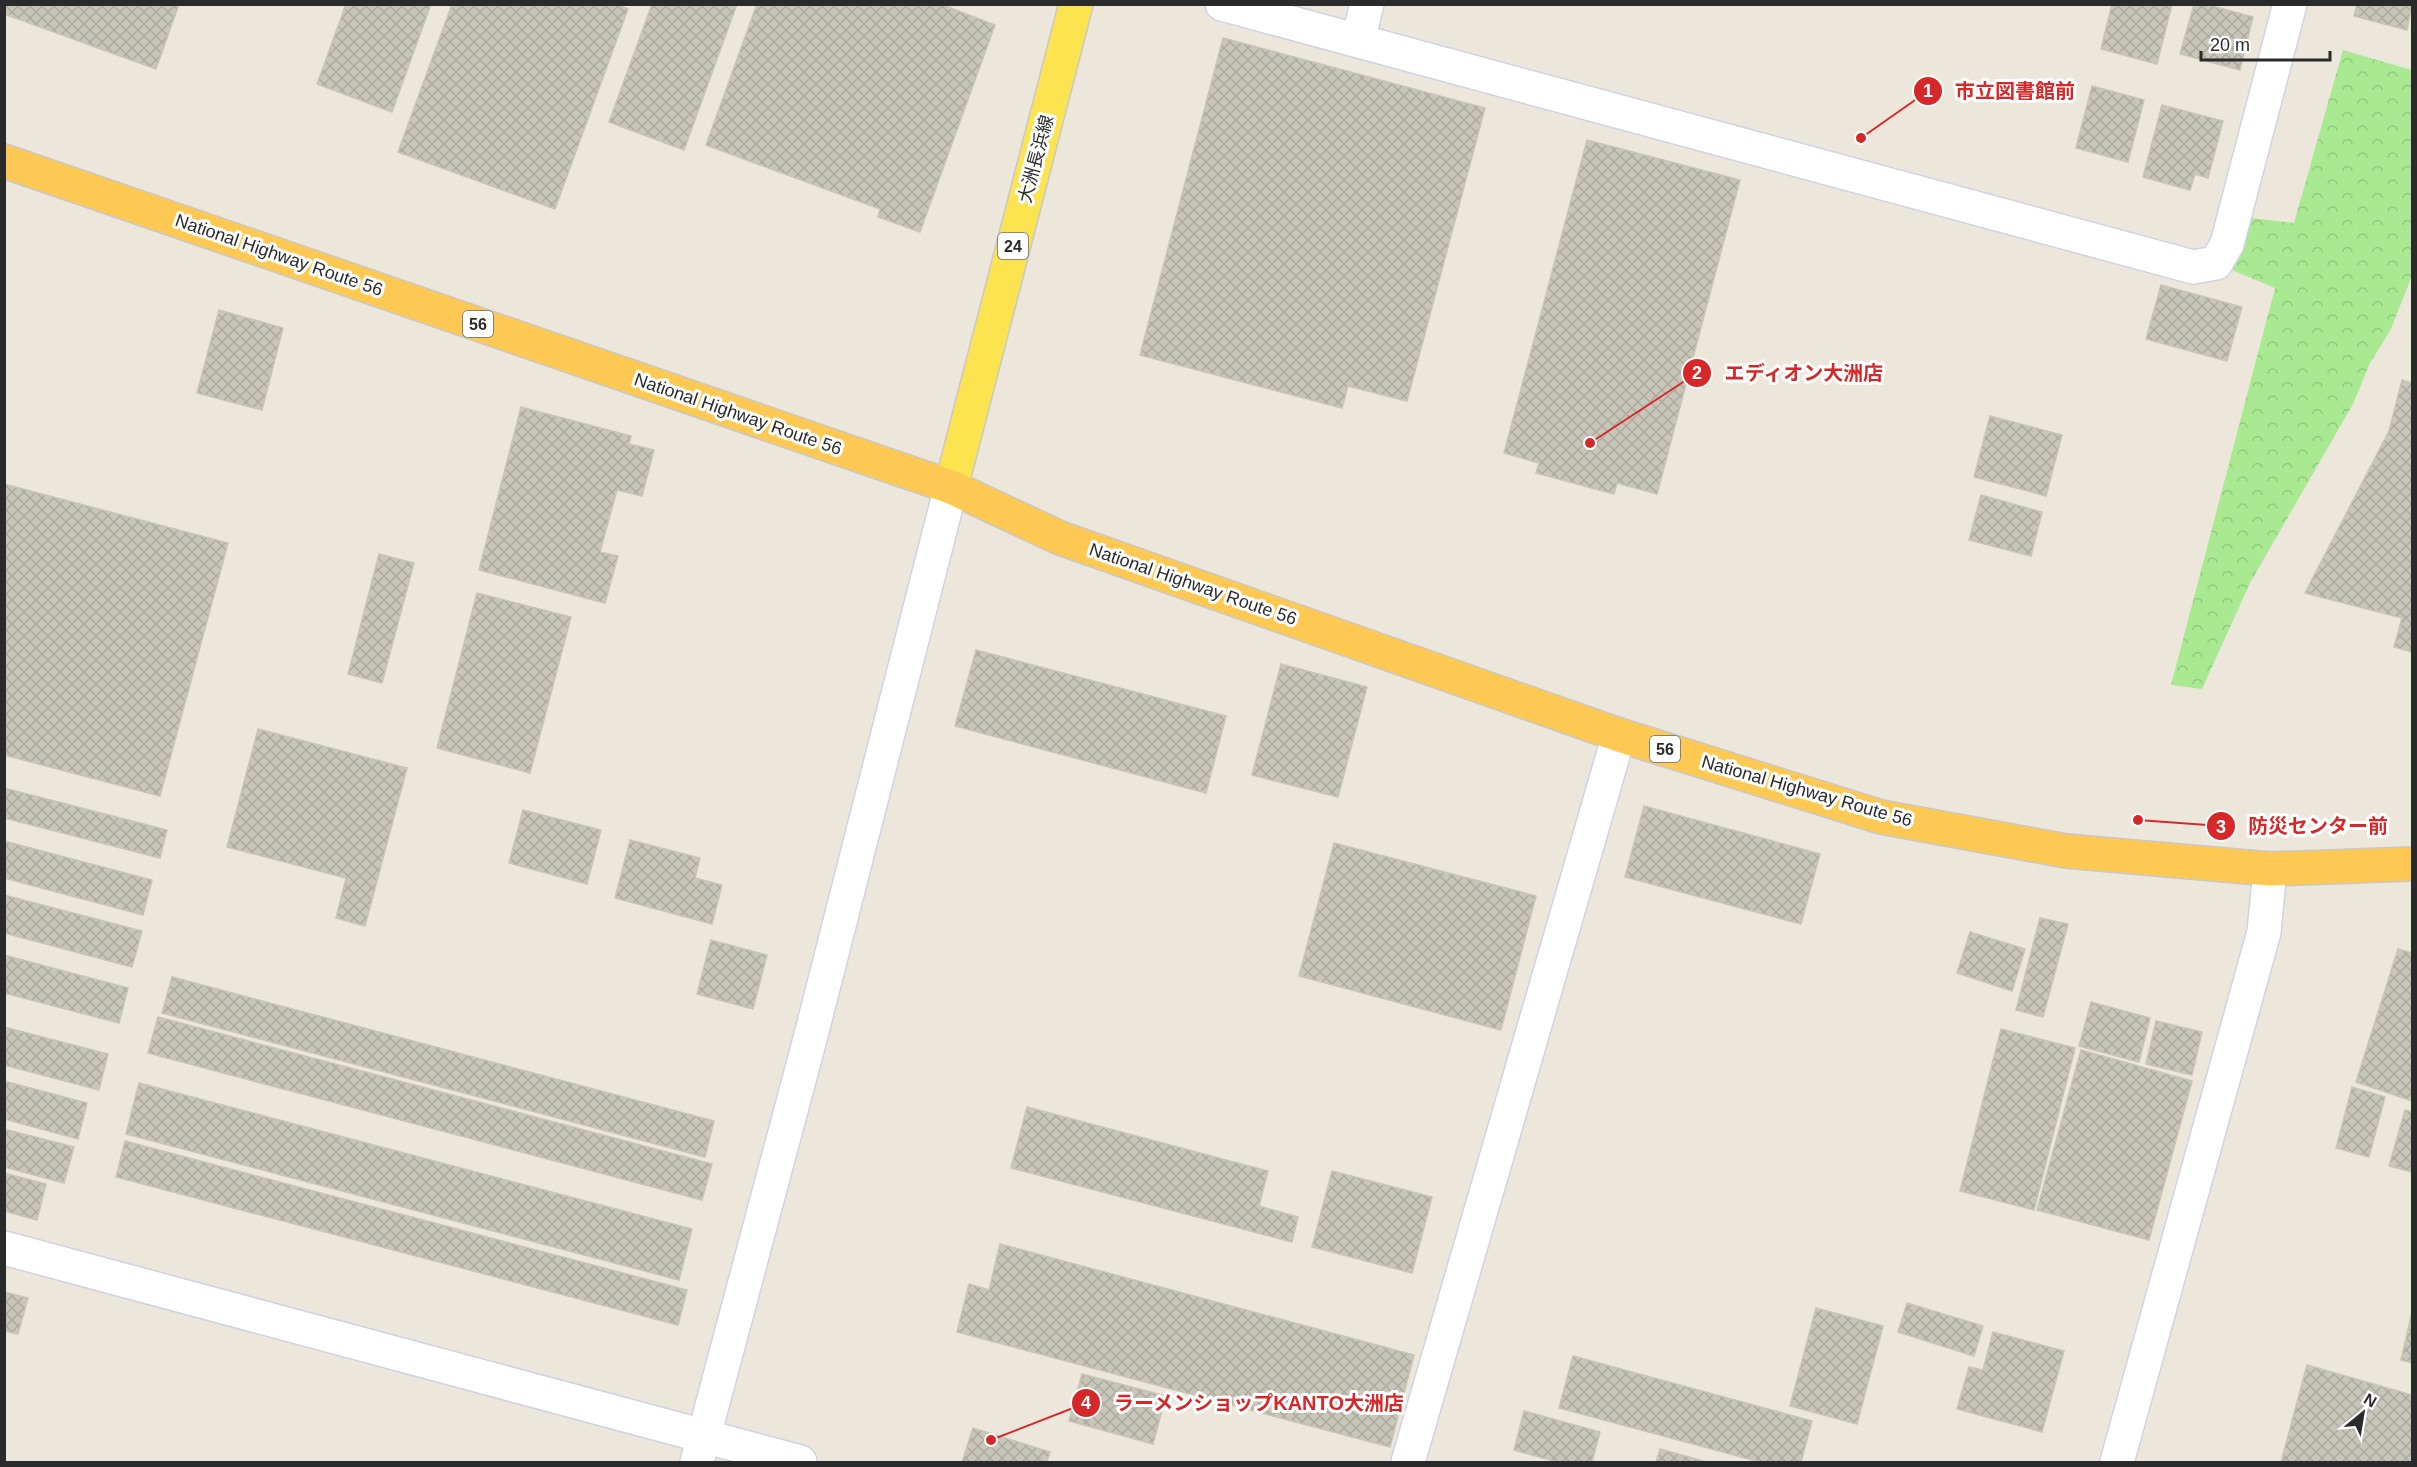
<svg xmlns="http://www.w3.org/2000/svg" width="2417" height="1467" viewBox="0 0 2417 1467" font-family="Helvetica,'Noto Sans JP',sans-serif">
<defs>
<pattern id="park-crowns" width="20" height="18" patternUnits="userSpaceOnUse" patternTransform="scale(1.5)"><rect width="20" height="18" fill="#a8e992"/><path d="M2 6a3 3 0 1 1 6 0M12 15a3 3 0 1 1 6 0" fill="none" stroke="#91c87e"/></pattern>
<pattern id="building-cross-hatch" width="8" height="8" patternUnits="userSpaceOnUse" patternTransform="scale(1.5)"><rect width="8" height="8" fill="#c8c5b9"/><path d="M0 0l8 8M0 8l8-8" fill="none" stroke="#aca99f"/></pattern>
</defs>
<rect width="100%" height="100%" fill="#ede7db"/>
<!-- park -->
<path fill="url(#park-crowns)" d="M2343 50 2412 70V276L2390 331 2370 363 2353 404 2250 583 2202 689 2171 685 2275 288 2227 268 2252 218 2294 223Z"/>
<!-- building -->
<path fill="url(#building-cross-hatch)" stroke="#c9c4b4" stroke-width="1.5" d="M4 4H179L156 69 4 14Z
M346 4H431L392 112 317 84Z
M452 4H615L628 9 555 209 398 152Z
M652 4H737L684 150 609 122Z
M757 4H940L995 25 920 232 878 217 880 209 706 145Z
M2112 4H2172L2157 64 2101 49Z
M2194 4H2205L2253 17 2240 70 2180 54Z
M2357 4H2412L2407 30 2354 16Z
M1223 38 1485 108 1407 401 1348 386 1342 408 1140 355Z
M2092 86 2144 100 2128 162 2076 148Z
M2162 105 2223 121 2208 178 2195 174 2190 190 2143 177Z
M1587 140 1740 180 1657 494 1617 483 1614 494 1536 473 1539 463 1504 453Z
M2161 285 2242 307 2227 361 2146 339Z
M219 310 283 328 262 410 197 393Z
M2402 380 2412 383V652L2394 647 2402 618 2305 593 2389 431Z
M521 407 631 436 629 444 654 450 642 496 617 490 600 552 618 556 605 603 479 570Z
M1990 416 2062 435 2046 496 1974 477Z
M4 484 228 543 160 796 4 755Z
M1981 495 2042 512 2031 556 1969 540Z
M379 554 414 563 382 683 348 674Z
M477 593 571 617 530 773 437 748Z
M976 650 1226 716 1206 793 955 726Z
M1281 664 1367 687 1338 797 1252 775Z
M258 729 407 768 365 926 336 918 346 878 227 847Z
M4 788 167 830 160 858 4 818Z
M1644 806 1820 854 1801 924 1625 877Z
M523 810 601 830 587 884 509 863Z
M630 840 700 858 695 878 722 885 712 924 615 898Z
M4 841 152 880 143 915 4 878Z
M1334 843 1536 896 1501 1030 1299 976Z
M4 895 142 931 132 967 4 933Z
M2040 918 2068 924 2043 1017 2016 1010Z
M1970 932 2025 949 2012 991 1957 973Z
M711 940 767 955 753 1009 697 994Z
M2398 949 2412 953V1101L2356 1082Z
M4 955 128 988 119 1023 4 993Z
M172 977 714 1121 705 1157 162 1013Z
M2091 1002 2150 1018 2139 1062 2079 1046Z
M158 1017 712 1164 702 1200 148 1053Z
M2156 1021 2202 1032 2192 1075 2146 1064Z
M4 1027 108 1054 99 1090 4 1065Z
M2001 1029 2075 1048 2034 1210 1960 1191Z
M2081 1050 2192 1081 2149 1240 2037 1210Z
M4 1081 87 1103 78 1139 4 1119Z
M139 1083 692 1229 679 1280 126 1134Z
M2352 1087 2385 1097 2369 1157 2336 1148Z
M1027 1107 1268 1171 1259 1206 1298 1217 1292 1242 1011 1168Z
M2405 1110 2412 1112V1172L2389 1166Z
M4 1129 74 1147 64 1183 4 1167Z
M125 1141 687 1290 678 1325 116 1177Z
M1332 1171 1432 1197 1412 1273 1312 1247Z
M4 1173 46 1184 37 1220 4 1211Z
M1000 1244 1414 1355 1390 1447 957 1332 969 1284 989 1290Z
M4 1292 28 1298 18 1334 4 1331Z
M1907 1303 1983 1326 1974 1356 1898 1332Z
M1816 1308 1883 1326 1857 1424 1790 1406Z
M2412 1312V1363L2401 1360Z
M1993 1332 2064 1351 2042 1432 1957 1409 1969 1367 1983 1370Z
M1573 1356 1812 1421 1801 1462H1760L1559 1408Z
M2307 1365 2412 1395V1462H2281Z
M1082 1374 1166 1396 1153 1444 1069 1421Z
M1524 1411 1600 1432 1592 1462H1557L1514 1450Z
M973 1428 1050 1452 1047 1462H962Z
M1660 1449 1707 1462H1656Z"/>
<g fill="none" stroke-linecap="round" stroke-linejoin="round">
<defs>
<path id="minor" d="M1358 40 1367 4
M1408 1462 1619 735
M2117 1462 2264 932 2270 869"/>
<path id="tertiary" d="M1222 4 2193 267 2216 263 2227 244 2290 4
M4 1248 800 1462
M697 1462 810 1039 951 487"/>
<path id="primary" d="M951 487 1076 4"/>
<path id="trunk" d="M4 161 951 487 1060 538 1619 735 1881 817 2066 851 2270 869 2412 864"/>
</defs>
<!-- minor casing -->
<use href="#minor" stroke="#d0d2e4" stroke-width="36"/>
<!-- tertiary casing -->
<use href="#tertiary" stroke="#d0d2e4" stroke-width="36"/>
<!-- primary casing -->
<use href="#primary" stroke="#c8c8c8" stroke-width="36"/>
<!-- trunk casing -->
<use href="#trunk" stroke="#c8c8c8" stroke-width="36"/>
<!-- minor -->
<use href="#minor" stroke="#fff" stroke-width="33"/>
<!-- tertiary -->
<use href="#tertiary" stroke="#fff" stroke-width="33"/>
<!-- primary -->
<use href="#primary" stroke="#fce451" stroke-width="33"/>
<!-- trunk -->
<use href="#trunk" stroke="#fec952" stroke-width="33"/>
</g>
<g text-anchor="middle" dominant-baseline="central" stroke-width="6" stroke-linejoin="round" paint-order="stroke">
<!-- shield labels -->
<g fill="#fff" stroke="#6a6a6a" stroke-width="1.5">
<rect x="998" y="233" width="30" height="26" rx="4.5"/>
<rect x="463" y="311" width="30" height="26" rx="4.5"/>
<rect x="1650" y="736" width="30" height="26" rx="4.5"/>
</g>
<g font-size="16" font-weight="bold" fill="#2a2a2a">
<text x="1013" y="246">24</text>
<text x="478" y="324">56</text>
<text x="1665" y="749">56</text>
</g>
<!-- street labels -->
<g font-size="18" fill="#2a2a2a" stroke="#fff">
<text transform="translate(1036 159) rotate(-75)">大洲長浜線</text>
<text transform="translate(279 255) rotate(19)">National Highway Route 56</text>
<text transform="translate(738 414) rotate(19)">National Highway Route 56</text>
<text transform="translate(1193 584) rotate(19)">National Highway Route 56</text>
<text transform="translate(1807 791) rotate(16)">National Highway Route 56</text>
</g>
</g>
<!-- callouts -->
<path fill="none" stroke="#d62828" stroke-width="2" d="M1861 138L1928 91M1590 443L1697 373M2138 820L2221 826M991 1440L1086 1403"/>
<g fill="#d62828" stroke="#fff" stroke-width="2">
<circle cx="1861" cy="138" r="6"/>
<circle cx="1590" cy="443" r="6"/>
<circle cx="2138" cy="820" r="6"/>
<circle cx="991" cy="1440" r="6"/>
<circle cx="1928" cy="91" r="15"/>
<circle cx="1697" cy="373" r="15"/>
<circle cx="2221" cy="826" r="15"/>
<circle cx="1086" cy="1403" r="15"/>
</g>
<g font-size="18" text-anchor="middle" font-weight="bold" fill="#fff">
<text x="1928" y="97">1</text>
<text x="1697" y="379">2</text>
<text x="2221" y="833">3</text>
<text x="1086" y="1409">4</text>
</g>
<g font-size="20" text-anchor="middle" font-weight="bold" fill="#d62828" stroke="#fff" stroke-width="6" stroke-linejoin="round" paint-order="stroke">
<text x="2015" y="98">市立図書館前</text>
<text x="1804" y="380">エディオン大洲店</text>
<text x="2318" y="833">防災センター前</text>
<text x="1259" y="1410">ラーメンショップKANTO大洲店</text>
</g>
<!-- border -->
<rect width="2417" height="1467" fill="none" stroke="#2a2a2a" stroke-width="12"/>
<!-- north arrow -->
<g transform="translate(2363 1413) rotate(30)" stroke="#ffffff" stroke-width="4.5" paint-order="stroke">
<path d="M0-4.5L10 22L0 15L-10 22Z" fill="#2a2a2a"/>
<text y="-9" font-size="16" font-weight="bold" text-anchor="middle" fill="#2a2a2a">N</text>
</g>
<!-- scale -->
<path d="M2201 51v9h129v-9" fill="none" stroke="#2a2a2a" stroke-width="3"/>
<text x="2210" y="51" font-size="18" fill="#2a2a2a" stroke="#ffffff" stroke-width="4.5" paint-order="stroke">20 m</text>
</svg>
